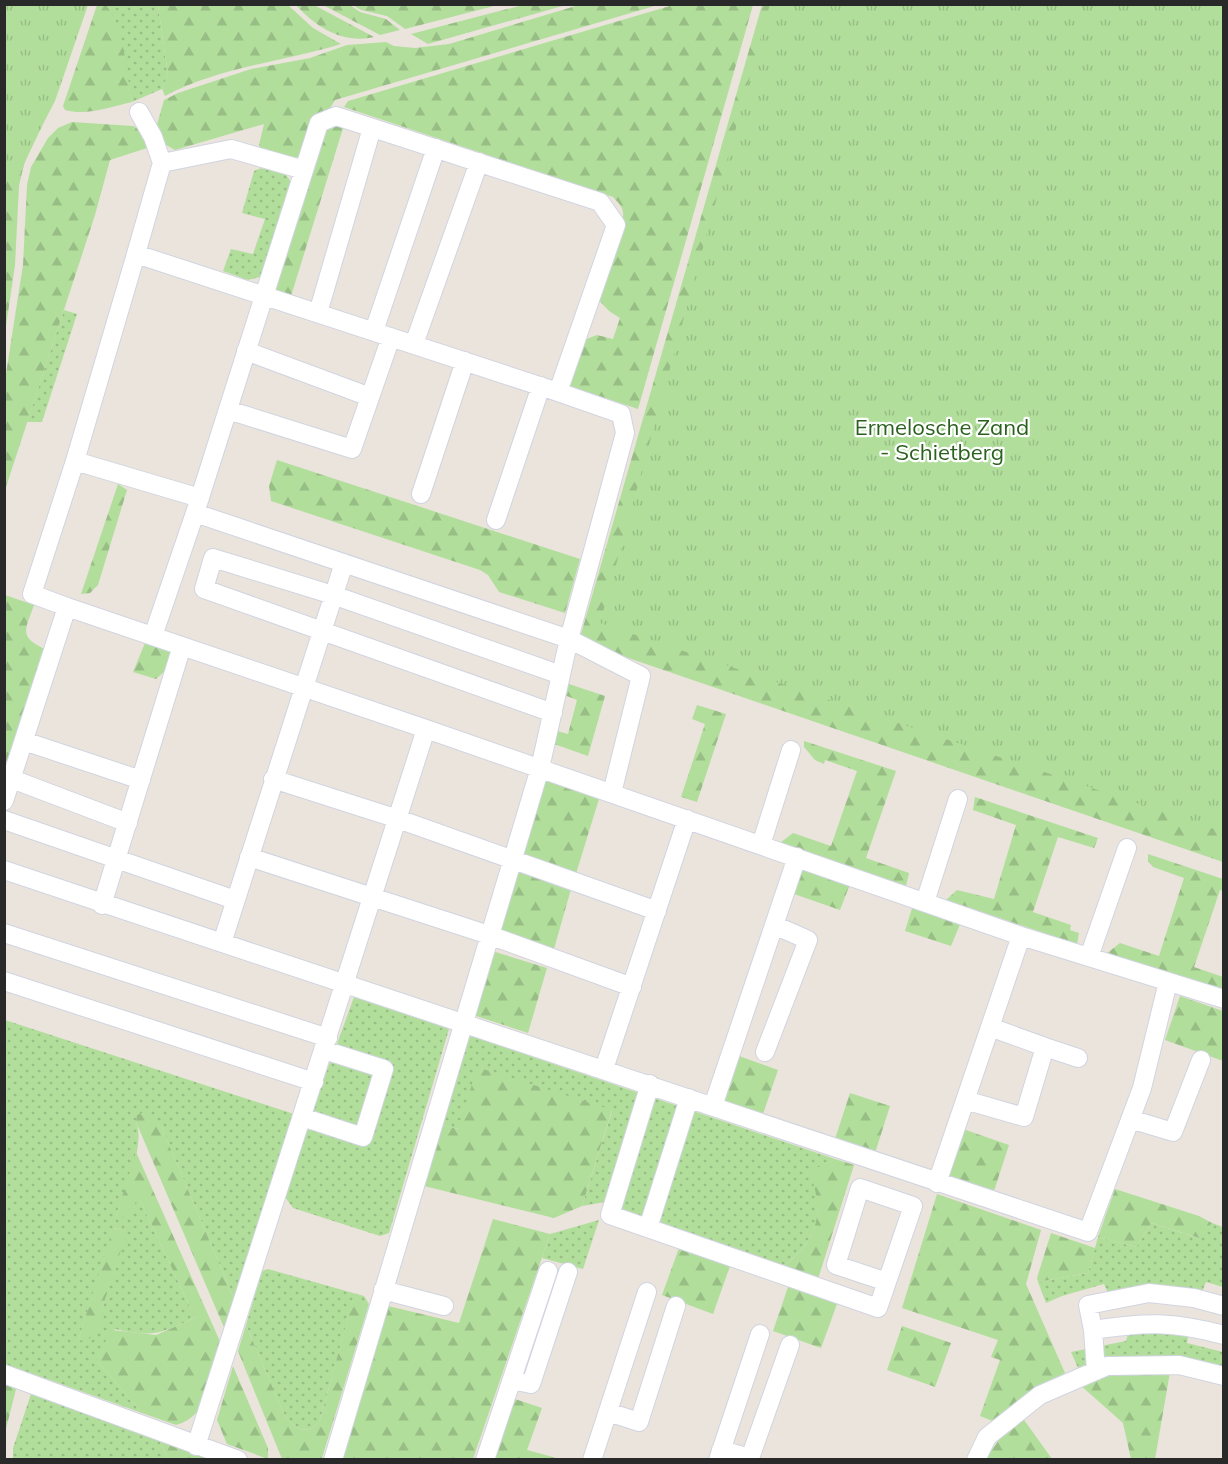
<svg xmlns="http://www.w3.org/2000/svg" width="1228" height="1464" viewBox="0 0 1228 1464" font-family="Mulish,sans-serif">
<defs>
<pattern id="grass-dots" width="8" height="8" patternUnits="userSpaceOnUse" patternTransform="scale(1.5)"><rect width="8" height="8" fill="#b1de9b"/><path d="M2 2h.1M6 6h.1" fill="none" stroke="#98be86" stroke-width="1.8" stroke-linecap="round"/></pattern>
<pattern id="forest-firs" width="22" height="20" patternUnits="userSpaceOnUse" patternTransform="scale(1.5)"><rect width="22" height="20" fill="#b1de9b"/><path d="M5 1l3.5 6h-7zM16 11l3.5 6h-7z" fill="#98be86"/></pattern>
<pattern id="park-tufts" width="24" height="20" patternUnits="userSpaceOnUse" patternTransform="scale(1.5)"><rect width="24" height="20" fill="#b1de9b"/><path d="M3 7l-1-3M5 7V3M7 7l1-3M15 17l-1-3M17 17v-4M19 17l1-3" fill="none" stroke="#98be86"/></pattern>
</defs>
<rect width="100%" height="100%" fill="#eae4dc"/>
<!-- grass -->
<path fill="url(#grass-dots)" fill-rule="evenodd" d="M106 5H158L168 75 162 89 132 102 119 36Z
M261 168 286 175 293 185 264 276 248 280 223 271 231 249 253 254 265 219 242 213 254 171Z
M64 310 77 314 42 422H27Z
M354 997 449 1029 389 1233 380 1236 293 1208 285 1197 307 1129 314 1128 360 1141 389 1068 337 1044Z
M5 1020 297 1115 235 1301 161 1126 136 1122C146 1145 124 1191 116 1216L137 1197 141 1202 195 1318C161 1333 153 1338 115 1329L98 1362 142 1413 5 1364ZM114 1228 126 1231 102 1309 78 1341Z
M468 1035 639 1093 605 1202 582 1206 612 1111 459 1129 442 1125Z
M331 1059 374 1072 357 1127 312 1114Z
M654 1098 678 1106 643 1218 618 1208Z
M693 1111 835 1159 810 1172C826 1212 817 1242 782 1267L657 1223Z
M599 1220 583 1269 542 1258 550 1234Z
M1152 1223 1198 1238 1212 1223 1223 1227V1287L1206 1282 1202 1292 1108 1293 1104 1284 1062 1296 1046 1303 1038 1282 1088 1273 1098 1237 1136 1247Z
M268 1269 364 1296 369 1304 353 1300 320 1420C308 1438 293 1428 284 1414L246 1325 262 1271Z
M1129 1330 1189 1332 1187 1343 1223 1352V1366C1164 1357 1138 1350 1078 1368L1071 1352 1126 1341Z
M31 1394 159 1440 168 1459 13 1460V1448Z"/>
<!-- forest -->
<path fill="url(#forest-firs)" d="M97 5H106C125 30 126 71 132 102 110 107 87 116 65 110L63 106Z
M158 5H288L313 28 341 44C283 62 219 67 165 96L162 89 168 75Z
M296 5H314L374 37C343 44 317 28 296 5Z
M323 5H350L360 12 386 19 400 30 380 35Z
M353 5H498L405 29 387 16 361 10Z
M523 5H566L428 44 411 34Z
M579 5H658L335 100 302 155C289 163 274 154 261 150L259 145 264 124 175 150 163 143 156 128 164 100 178 93 251 69 310 58 347 45 386 42 394 46 415 48 449 44Z
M673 5H753L638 409 569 386 584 340 597 335 613 339 620 318 609 311 597 298C604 279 625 229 623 212 622 205 617 202 613 197L344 107 348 101Z
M762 5H876L1223 749V862L579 641Z
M5 113 39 121 42 126 24 164 19 186 15 265 5 333Z
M72 122 133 126 144 132 148 142 147 148 110 160 95 215 5 490V380L23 265 27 185 31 167 48 138 58 128Z
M339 124 344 125 291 296 275 291 328 127Z
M277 460 580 559 565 613 499 592 488 575 480 570 271 501 269 486Z
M118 484 127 490 98 585 90 593 81 594Z
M5 595 34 605C25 631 18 637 47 650L5 773Z
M145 643 171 652 165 671 156 679 133 672Z
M557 680 605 696 588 756 554 744 543 727 568 734 577 700 554 691Z
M697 705 726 714 697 802 681 797 705 724 692 719Z
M804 741 896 771 866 858 909 873 906 886 780 843 793 833 831 846 857 771 825 760 824 764 815 760 804 747Z
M543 780 599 799 575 877 520 858Z
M975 797 1098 838 1094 848 1058 837 1033 912 1071 925 1070 930 1079 933 1077 944 946 900 957 890 994 899 1016 825 973 810Z
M1148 854 1223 879V891L1220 890 1194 967 1223 977V992L1106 954 1120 943 1159 956 1184 878 1153 867 1148 861Z
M802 867 850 884 840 910 794 894Z
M517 871 571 889 552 956 498 939Z
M913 905 961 922 951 946 905 931Z
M492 951 547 968 528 1033 473 1015Z
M1180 996 1223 1011V1061L1165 1040Z
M739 1056 778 1070 763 1114 724 1100Z
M477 1067 612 1110 582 1206 554 1218 424 1186 442 1125 459 1129Z
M850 1093 890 1106 875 1153 835 1139Z
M144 1112 156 1118 161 1126 235 1301 226 1332 136 1122 137 1115Z
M963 1129 1009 1145 993 1194 949 1179Z
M136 1152 222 1346C213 1375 210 1416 176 1425L142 1413 98 1362V1354L112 1330 156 1335 195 1318 141 1202 137 1198 130 1219 116 1216Z
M835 1159 854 1165 818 1279 782 1267C817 1242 826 1212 809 1172Z
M1115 1189 1199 1216 1212 1223 1199 1238 1152 1223 1136 1247 1098 1237Z
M937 1194 1041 1230 1026 1284 1065 1373 1033 1390 995 1422 980 1416 1000 1360 991 1357 998 1340 902 1308Z
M493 1219 550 1234 473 1459 342 1460 388 1306 459 1323Z
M113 1228 127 1231 102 1309 101 1329 89 1339 78 1341Z
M1051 1233 1095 1248 1088 1273 1038 1282 1037 1278Z
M679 1248 730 1266 713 1314 662 1295Z
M788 1287 837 1304 821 1348 773 1331Z
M353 1299 369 1304 322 1458 282 1459 238 1351 246 1325 284 1414C293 1428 308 1438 320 1420Z
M902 1326 951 1343 935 1387 887 1370Z
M233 1366 268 1448V1459L227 1444 217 1420Z
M1170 1372 1155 1459H1131L1123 1423 1079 1384 1121 1373Z
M5 1385 16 1389 5 1433 4 1385Z
M515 1399 542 1408 527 1450 560 1459 494 1460Z
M1022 1417 1052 1459 984 1460 1002 1436Z
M159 1440 212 1459H168Z"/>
<!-- park -->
<path fill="url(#park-tufts)" d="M5 4 88 5 55 101 28 153 21 174 5 179Z
M770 4 1223 5V832L600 623Z"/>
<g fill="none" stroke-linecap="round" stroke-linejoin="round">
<defs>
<path id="minor" d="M139 112 153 137 162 163
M136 254 162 163 231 149 304 170
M318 313 372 128
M374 331 436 148
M414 344 479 162
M246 351 370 397
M228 410 352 449 391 337
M421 494 465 361
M200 498 75 461 136 254 558 392
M195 513 319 123 336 116 600 202 616 225 558 392 621 414 625 433 569 639 641 676 612 793
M496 520 541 386
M67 607 32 594 75 461
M153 636 195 513 569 639 540 768 333 1460
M553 713 204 589 213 558 333 595 561 675
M24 741 141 780
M12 779 128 823
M273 779 398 819 657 911
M4 801 67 607 426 729 1021 936 1224 999
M4 820 235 900
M761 845 791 750
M249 857 489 935 632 987
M4 870 1088 1232 1142 1088 1168 982
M925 902 958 799
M102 905 182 646
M4 933 328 1038
M222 943 344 563
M1089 957 1127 848
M4 981 314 1082
M1045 1047 1078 1058
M765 1052 808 940 774 925
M604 1069 687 819
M650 1084 610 1215 878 1308 913 1206 860 1188 836 1265 887 1282
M965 1100 1024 1117 1045 1047 990 1027
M713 1106 797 857
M302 1117 363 1137 384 1069 324 1050
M1130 1119 1173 1132 1201 1060
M937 1183 1021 936
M648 1228 689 1098
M383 1290 444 1306
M1093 1330 1088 1305 1149 1293 1194 1298 1224 1306
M1096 1371 1093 1330C1146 1322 1172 1321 1224 1335
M4 1374 238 1460
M512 1380 531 1384 568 1272
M608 1412 639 1422 676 1306
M196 1446 426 729
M721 1450 750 1458 790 1345
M485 1460 548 1271
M592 1460 647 1292
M718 1460 760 1334
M976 1460 987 1437 1040 1395 1107 1366 1179 1365 1224 1376"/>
</defs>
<!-- minor casing -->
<use href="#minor" stroke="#d1d4e1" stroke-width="20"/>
<!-- minor -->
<use href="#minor" stroke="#fff" stroke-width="18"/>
</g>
<g text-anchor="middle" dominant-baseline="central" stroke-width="4.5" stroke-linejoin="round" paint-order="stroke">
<!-- park labels -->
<g font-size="22" fill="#2b611e" stroke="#fff">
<text x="942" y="427">Ermelosche Zand<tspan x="942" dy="25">- Schietberg</tspan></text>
</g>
</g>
<!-- border -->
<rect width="1228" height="1464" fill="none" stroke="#292929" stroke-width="12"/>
</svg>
